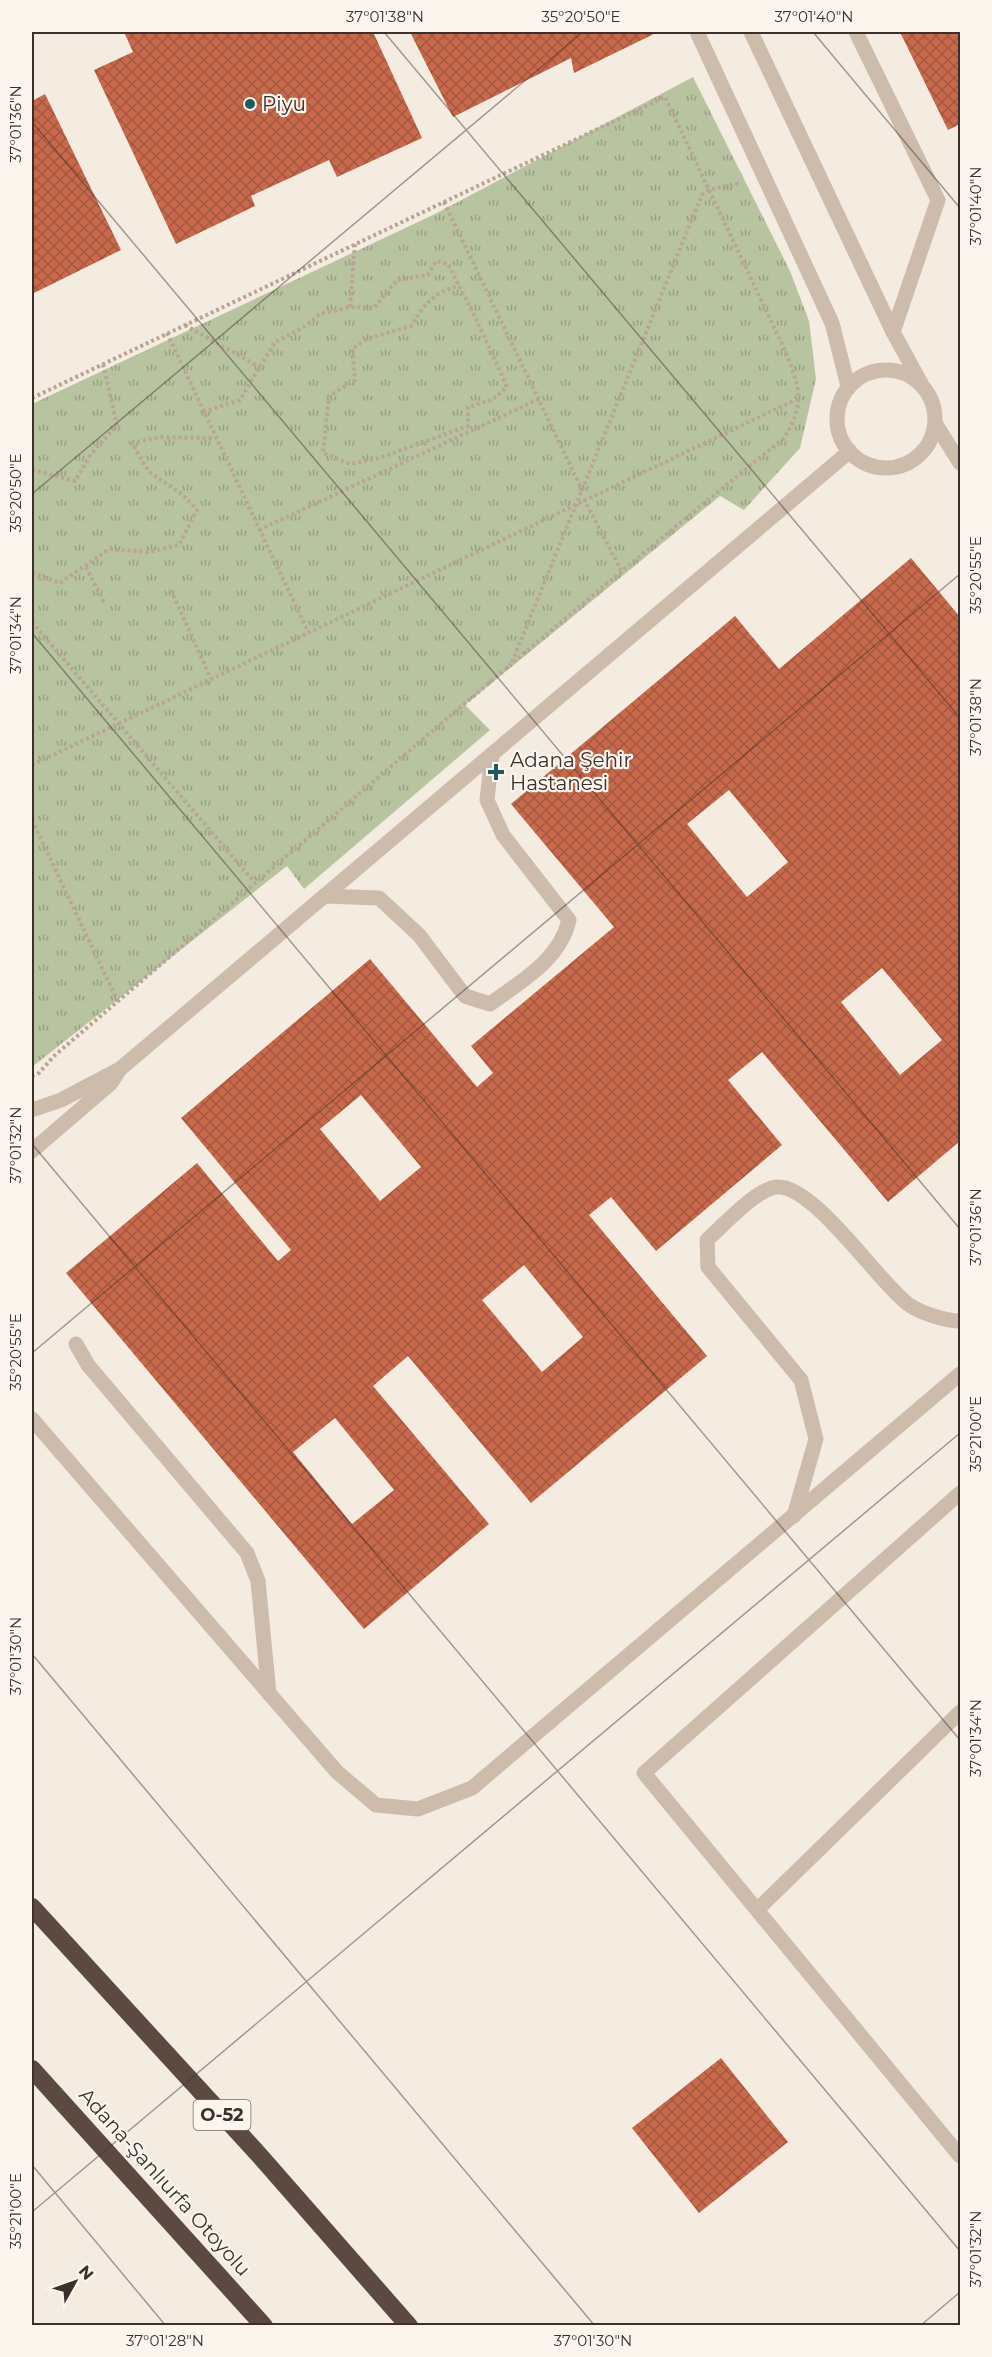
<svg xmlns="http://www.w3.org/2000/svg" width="992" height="2357" viewBox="0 0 992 2357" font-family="Montserrat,sans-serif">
<defs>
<pattern id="park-tufts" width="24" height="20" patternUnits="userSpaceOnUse" patternTransform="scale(1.5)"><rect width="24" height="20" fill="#b8c4a0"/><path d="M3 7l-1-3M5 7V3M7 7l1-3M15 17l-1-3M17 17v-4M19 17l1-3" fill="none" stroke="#97a083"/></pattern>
<pattern id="building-cross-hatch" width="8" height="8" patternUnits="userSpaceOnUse" patternTransform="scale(1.5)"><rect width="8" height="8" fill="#c8694b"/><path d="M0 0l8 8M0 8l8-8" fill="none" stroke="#a4573f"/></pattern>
</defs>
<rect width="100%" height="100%" fill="#f4ebe1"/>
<!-- park -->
<path fill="url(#park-tufts)" d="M693 77 790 271 809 321 816 379 800 448 744 510 720 496 465 705 490 730 304 889 287 866 32 1067V404L435 214Z"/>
<!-- building -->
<path fill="url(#building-cross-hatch)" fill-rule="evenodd" d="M124 32H373L422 138 337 177 329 160 251 196 255 206 176 244 94 70 133 52Z
M410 32H658L574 73 571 58 453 117Z
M900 32H960V124L948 130Z
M45 94 121 250 32 294V101Z
M911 558 960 617V905L958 907 960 910V1141L888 1202 762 1052 728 1080 782 1145 656 1251 611 1197 589 1215 707 1356 531 1503 408 1356 373 1386 489 1524 364 1629 66 1273 197 1163 278 1261 291 1250 181 1118 370 959 477 1087 493 1073 471 1046 614 927 511 804 735 616 779 669ZM729 790 788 862 747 897 687 824ZM882 968 942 1040 900 1075 841 1002ZM361 1095 421 1167 380 1201 320 1129ZM524 1265 583 1337 542 1372 482 1300ZM335 1418 394 1490 352 1524 293 1452Z
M721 2058 788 2142 699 2213 632 2128Z"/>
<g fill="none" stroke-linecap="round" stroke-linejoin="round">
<!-- path -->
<path stroke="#b9a596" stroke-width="4" stroke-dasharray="3 3" stroke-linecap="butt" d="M444 202 583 492
M350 307 355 244
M185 325 259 367
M167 333 308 632
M32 398 665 97 783 346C798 383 808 403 783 439 535 639 296 849 54 1056L39 1073 32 1076
M203 412 240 400 275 342 304 327 320 314 350 307 374 308 397 280 428 275 436 261 448 264C469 305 489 345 507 387L492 400 468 407V426L379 458 350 464 323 453 329 396 355 380 352 349 366 339 411 326C424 305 434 291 460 286
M32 470 75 481 91 454 117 425 103 364
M584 499 621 570
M259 530 539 399
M86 567 105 604
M32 573 60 583 109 549 149 552 179 545 197 510 182 494 149 472 132 443 162 437 215 438
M171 590 211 679
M32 622 255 883
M512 662 702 195 708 190 740 183
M32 765 799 398
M32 820 118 1002"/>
<!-- lane -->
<path stroke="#cdbbac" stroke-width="15" d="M856 32 938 200 893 332
M324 896 379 898 419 935 465 996 490 1004C521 981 560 960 569 920L503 835 487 800 492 754
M76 1344 88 1365 247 1553 258 1581 269 1694
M960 1493 644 1773 960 2156
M794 1516 816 1439 801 1380 708 1267 707 1240C724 1225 755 1190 776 1187 813 1183 878 1282 908 1304 920 1313 946 1321 960 1321
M757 1910 960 1712"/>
<!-- street -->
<path stroke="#cdbbac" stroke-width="15" d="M697 32 832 323 848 386
M751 32 893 332 922 385
M837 419a49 49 0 1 1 98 0a49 49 0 1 1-98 0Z
M935 423 960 463
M120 1069 850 451
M32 1110 61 1100 120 1069 111 1083 32 1151
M32 1419 337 1772 376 1805 418 1809 472 1788 960 1374"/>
<!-- highway -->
<path stroke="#5c4a42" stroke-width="18" d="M32 1907 260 2156 409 2326
M32 2069 264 2326"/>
</g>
<!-- ticks -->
<path fill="none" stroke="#3b302b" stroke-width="1.5" stroke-opacity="0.45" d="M384 32 960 718M813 32 960 208M32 122 960 1229M32 494 583 32M32 633 960 1740M32 1144 960 2251M32 1353 960 574M32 1654 595 2326M32 2165 166 2326M32 2212 960 1433M920 2326 960 2292"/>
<!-- markers -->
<g fill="#1f5a5e" stroke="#fbf5ee" stroke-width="2">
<circle cx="250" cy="104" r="6"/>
<path d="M493 763h6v6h6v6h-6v6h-6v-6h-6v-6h6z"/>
</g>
<g text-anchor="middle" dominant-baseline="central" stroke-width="4.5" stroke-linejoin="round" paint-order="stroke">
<!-- shield labels -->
<rect fill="#fbf5ee" stroke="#756b66" stroke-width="1.5" x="193.5" y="2100" width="57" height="30" rx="4.5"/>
<g font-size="18" font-weight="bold" fill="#3b302b">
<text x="222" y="2115">O-52</text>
</g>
<!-- poi labels -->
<g font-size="20" fill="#3b302b" stroke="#fbf5ee" text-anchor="start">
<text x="262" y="104">Piyu</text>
<text x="510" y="760">Adana Şehir<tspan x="510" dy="23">Hastanesi</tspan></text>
</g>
<!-- street labels -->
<g font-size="20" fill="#3b302b" stroke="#fbf5ee">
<text transform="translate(165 2182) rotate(48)">Adana-Şanlıurfa Otoyolu</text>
</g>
</g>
<!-- border -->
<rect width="992" height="2357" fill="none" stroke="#fbf5ee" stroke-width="66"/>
<!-- north arrow -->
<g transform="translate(75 2282) rotate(50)" stroke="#fbf5ee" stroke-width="4.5" paint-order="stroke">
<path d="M0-4.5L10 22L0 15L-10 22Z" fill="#3b302b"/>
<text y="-9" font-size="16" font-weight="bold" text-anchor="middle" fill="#3b302b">N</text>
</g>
<rect x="33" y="33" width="926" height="2291" fill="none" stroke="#3b302b" stroke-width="2"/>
<g font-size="15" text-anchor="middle" fill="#3b302b">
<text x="385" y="22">37°01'38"N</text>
<text x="581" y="22">35°20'50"E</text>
<text x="814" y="22">37°01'40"N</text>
<text transform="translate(16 124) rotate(-90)" y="5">37°01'36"N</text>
<text transform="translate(976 206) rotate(-90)" y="5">37°01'40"N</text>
<text transform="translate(16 493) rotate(-90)" y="5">35°20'50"E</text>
<text transform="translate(976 575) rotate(-90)" y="5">35°20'55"E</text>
<text transform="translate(16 635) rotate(-90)" y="5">37°01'34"N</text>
<text transform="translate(976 717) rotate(-90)" y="5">37°01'38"N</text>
<text transform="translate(16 1145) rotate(-90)" y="5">37°01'32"N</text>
<text transform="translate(976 1227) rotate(-90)" y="5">37°01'36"N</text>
<text transform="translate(16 1352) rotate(-90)" y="5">35°20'55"E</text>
<text transform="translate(976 1434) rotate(-90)" y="5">35°21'00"E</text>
<text transform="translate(16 1656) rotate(-90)" y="5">37°01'30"N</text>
<text transform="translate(976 1738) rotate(-90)" y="5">37°01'34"N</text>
<text transform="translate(16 2211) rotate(-90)" y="5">35°21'00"E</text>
<text transform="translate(976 2249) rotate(-90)" y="5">37°01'32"N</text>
<text x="165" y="2346">37°01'28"N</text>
<text x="593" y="2346">37°01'30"N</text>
</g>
</svg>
